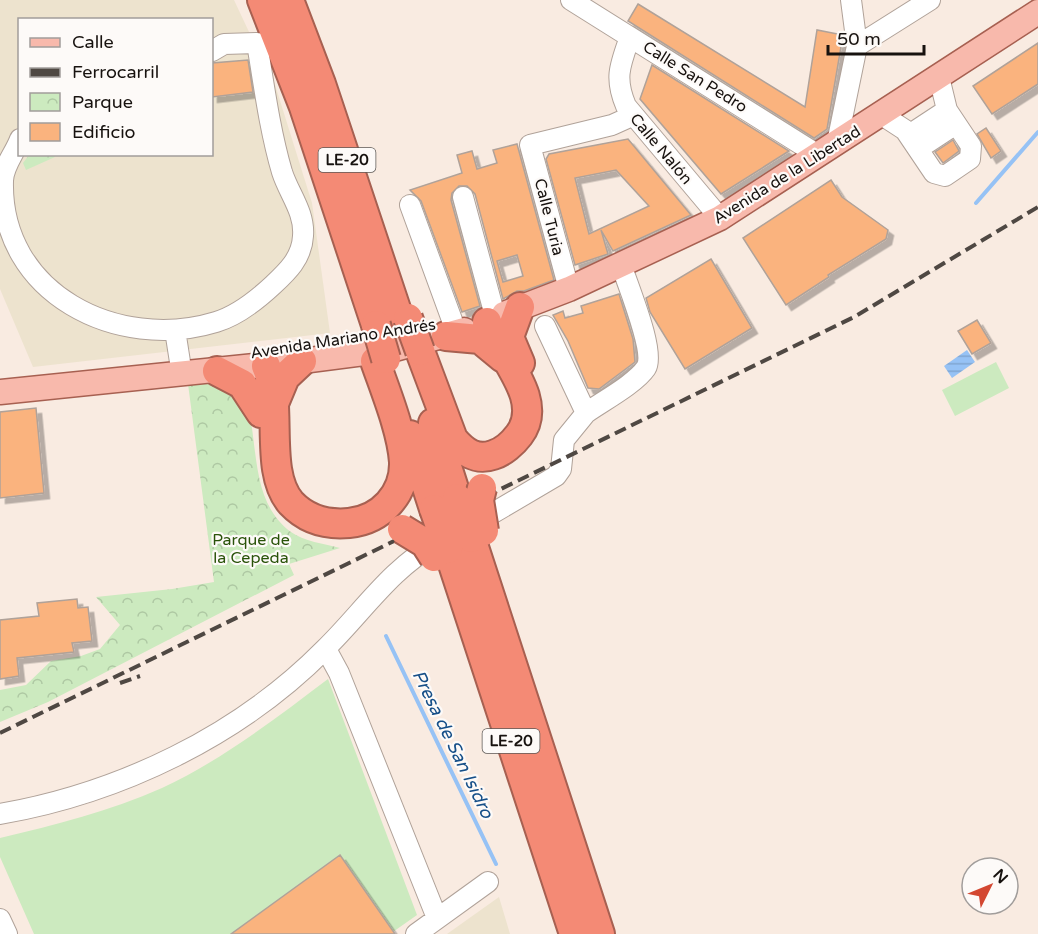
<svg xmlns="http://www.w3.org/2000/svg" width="1038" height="934" viewBox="0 0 1038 934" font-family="'Varela Round',sans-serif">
<defs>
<pattern id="park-crowns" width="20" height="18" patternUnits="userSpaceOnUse" patternTransform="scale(1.5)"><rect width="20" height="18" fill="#cceabf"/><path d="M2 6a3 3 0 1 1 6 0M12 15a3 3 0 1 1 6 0" fill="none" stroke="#aec8a3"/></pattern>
<pattern id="water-rules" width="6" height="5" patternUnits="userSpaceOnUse" patternTransform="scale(1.5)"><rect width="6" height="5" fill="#96c2f5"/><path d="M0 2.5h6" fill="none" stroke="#81a6d1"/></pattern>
<filter id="shadow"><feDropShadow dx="5.5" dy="5.5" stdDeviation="0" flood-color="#0004"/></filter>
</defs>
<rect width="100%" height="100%" fill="#f9ebe1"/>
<!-- education -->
<path fill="#ede3ce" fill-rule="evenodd" d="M0 0H234L250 34 267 59 312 203 330 333 33 367 0 289ZM20 20H212V154H20Z
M499 897 510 934H447Z"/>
<!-- park -->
<path fill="url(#park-crowns)" d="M29 155H54L55 157 26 170 23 163Z
M213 379 247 403C259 446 250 502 291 532 303 541 325 544 340 548L289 564 294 575 48 702 0 722V690L26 685 51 661 81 656 100 649 120 625 96 597 172 589 214 582 188 384Z"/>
<!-- garden -->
<path fill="#cceabf" d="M996 362 1009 388 955 416 942 390Z
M328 679 417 915 390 934H34L0 857V838C55 825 110 811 162 788 222 760 275 719 328 679Z"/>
<!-- water -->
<path fill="url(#water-rules)" d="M967 350 975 362 952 378 944 366Z"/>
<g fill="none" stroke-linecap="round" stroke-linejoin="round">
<!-- stream -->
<path stroke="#96c2f5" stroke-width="4" d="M976 203 1038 132
M386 636 496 864"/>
</g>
<!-- building -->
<path fill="#fab37e" stroke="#b0a299" stroke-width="1.5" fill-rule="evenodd" filter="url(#shadow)" d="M638 4 805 107 817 30 843 35 827 129 814 138 628 21Z
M1038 43V84L992 114 973 86Z
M248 60 253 92 212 97V63Z
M652 65 714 104 789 151 721 194 640 99Z
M986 128 1001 151 991 158 977 134Z
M628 139 691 215 613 251 601 230 608 254 575 265 546 159 549 154ZM616 170 649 206 589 234 575 178Z
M953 140 959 151 943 163 935 152Z
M517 144 554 280 524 291H517L503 299 475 194 467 186H459L452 193 451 200 480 306 462 312 421 201 410 190 462 173 457 155 472 151 477 169 497 163 493 150ZM517 255 523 276 503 282 497 261Z
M831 180 842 197 888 230 886 239 828 275 829 277 786 305 743 238Z
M711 259 752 328 685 369 650 312 646 298Z
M619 294 633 339 635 362 599 389 588 388 568 341 553 315 563 311 565 318 583 313 581 306Z
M977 320 991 343 972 354 958 331Z
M36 408 44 493 0 498V412Z
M77 599 78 608 88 607 92 641 72 643 74 652 17 658 19 676 0 679V620L39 616 37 603Z
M340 855 395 934H231Z"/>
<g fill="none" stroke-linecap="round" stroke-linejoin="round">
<defs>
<path id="minor" d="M571 0 818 155
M630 37C620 65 614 78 626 106L720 218
M857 46 930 0
M882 115 905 130 934 173 945 176 970 159 971 146 947 110 939 77
M909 135 947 110
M20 139C15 153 3 166 3 181 0 294 118 352 216 322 236 316 258 299 273 285 287 272 302 258 303 236 305 212 289 194 282 172 270 131 264 86 257 43L224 44 212 51
M837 143 857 46 851 0
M918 149 956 124
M463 197 494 312
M410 205 452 320
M569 289 530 145 612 125 632 116
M545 326 586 413C603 401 635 384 646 368 656 352 627 284 621 264
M175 330 180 362
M471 526 556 476 561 469 564 440 586 413
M326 649 339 673 437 918
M0 814C120 793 239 736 325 649 362 613 391 568 437 543
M0 919 7 934
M416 934 488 882"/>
<path id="major" d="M504 314 569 289 720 218 1038 12
M0 392 302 361 395 349 464 330"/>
<path id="highway" d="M262 0 304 107 376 325
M289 0 321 84 400 321
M446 336 480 339 503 358
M420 351 453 439C464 452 476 461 493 455 503 452 513 443 519 435 546 400 499 356 487 322
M520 363 509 337 520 307
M266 366C284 404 263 471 291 503 307 520 327 525 349 523 381 520 405 494 404 462 402 431 385 390 375 361
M217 371 242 384 261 413
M275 401 285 377 302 361
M433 423 457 498
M410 435 434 509
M471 538 600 934
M448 549 574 934"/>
</defs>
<!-- minor casing -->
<use href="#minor" stroke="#b0a299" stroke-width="22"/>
<!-- major casing -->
<use href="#major" stroke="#a76051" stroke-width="27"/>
<!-- highway casing -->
<use href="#highway" stroke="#a76051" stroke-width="32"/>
<!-- minor -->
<use href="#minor" stroke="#fff" stroke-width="20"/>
<!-- major -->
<use href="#major" stroke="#f8b9ac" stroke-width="24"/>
<!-- highway -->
<use href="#highway" stroke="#f48a75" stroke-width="28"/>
<!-- rail -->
<path stroke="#4f4843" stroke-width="4" stroke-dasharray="12 6" stroke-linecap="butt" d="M120 683 140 676
M0 733 854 317 1038 207"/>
<defs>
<path id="highway-bridge" d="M408 318 420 351
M376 325 386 359
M482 488 479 500 484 531
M457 498 471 538
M434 509 448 549
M402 529 425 543 434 557"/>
</defs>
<!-- highway-bridge casing -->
<use href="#highway-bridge" stroke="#a76051" stroke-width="32" stroke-linecap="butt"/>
<!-- highway-bridge -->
<use href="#highway-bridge" stroke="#f48a75" stroke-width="28"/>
</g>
<g text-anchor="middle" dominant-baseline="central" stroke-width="4.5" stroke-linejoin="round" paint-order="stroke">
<!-- shield labels -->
<g fill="#fdfaf8" stroke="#5c5855" stroke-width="1.5">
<rect x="318.5" y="148" width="57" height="24" rx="4.5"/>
<rect x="482.5" y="729" width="57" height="24" rx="4.5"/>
</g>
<g font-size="15" font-weight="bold" fill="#17120f">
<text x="347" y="160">LE-20</text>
<text x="511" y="741">LE-20</text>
</g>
<!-- street labels -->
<g font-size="16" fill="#17120f" stroke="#fdfaf8">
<text transform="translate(695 77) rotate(32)">Calle San Pedro</text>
<text transform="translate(661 149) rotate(50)">Calle Nalón</text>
<text transform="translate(787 175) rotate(-32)">Avenida de la Libertad</text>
<text transform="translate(549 217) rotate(76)">Calle Turia</text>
<text transform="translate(343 339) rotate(-9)">Avenida Mariano Andrés</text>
</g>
<!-- park labels -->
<g font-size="16" fill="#295309" stroke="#fdfaf8">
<text x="251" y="540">Parque de<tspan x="251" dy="18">la Cepeda</tspan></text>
</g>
<!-- water labels -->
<g font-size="18" font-style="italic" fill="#164f88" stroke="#fdfaf8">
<text transform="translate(453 744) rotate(64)">Presa de San Isidro</text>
</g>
</g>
<!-- legend -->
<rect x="18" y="18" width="195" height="138" fill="#fdfaf8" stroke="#a19d9b" stroke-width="1.5"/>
<rect x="30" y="38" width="30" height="9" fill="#f8b9ac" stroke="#a19d9b" stroke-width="1.5"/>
<text x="72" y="48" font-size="18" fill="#17120f">Calle</text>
<rect x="30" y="68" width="30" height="9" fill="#4f4843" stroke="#a19d9b" stroke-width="1.5"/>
<text x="72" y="78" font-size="18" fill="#17120f">Ferrocarril</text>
<rect x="30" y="93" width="30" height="18" fill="url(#park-crowns)" stroke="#a19d9b" stroke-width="1.5"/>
<text x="72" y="108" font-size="18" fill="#17120f">Parque</text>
<rect x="30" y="123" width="30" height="18" fill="#fab37e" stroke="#a19d9b" stroke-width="1.5"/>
<text x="72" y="138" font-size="18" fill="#17120f">Edificio</text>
<!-- north arrow -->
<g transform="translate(990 886) rotate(47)"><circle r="28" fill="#fdfaf8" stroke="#a19d9b" stroke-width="1.5"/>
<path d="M0-4.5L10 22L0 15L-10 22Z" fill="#d34731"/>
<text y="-9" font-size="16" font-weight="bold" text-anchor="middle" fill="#17120f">N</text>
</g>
<!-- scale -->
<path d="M828 45v9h96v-9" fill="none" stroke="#17120f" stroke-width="3"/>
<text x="837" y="45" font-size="18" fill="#17120f" stroke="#fdfaf8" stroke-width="4.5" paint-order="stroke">50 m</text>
</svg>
